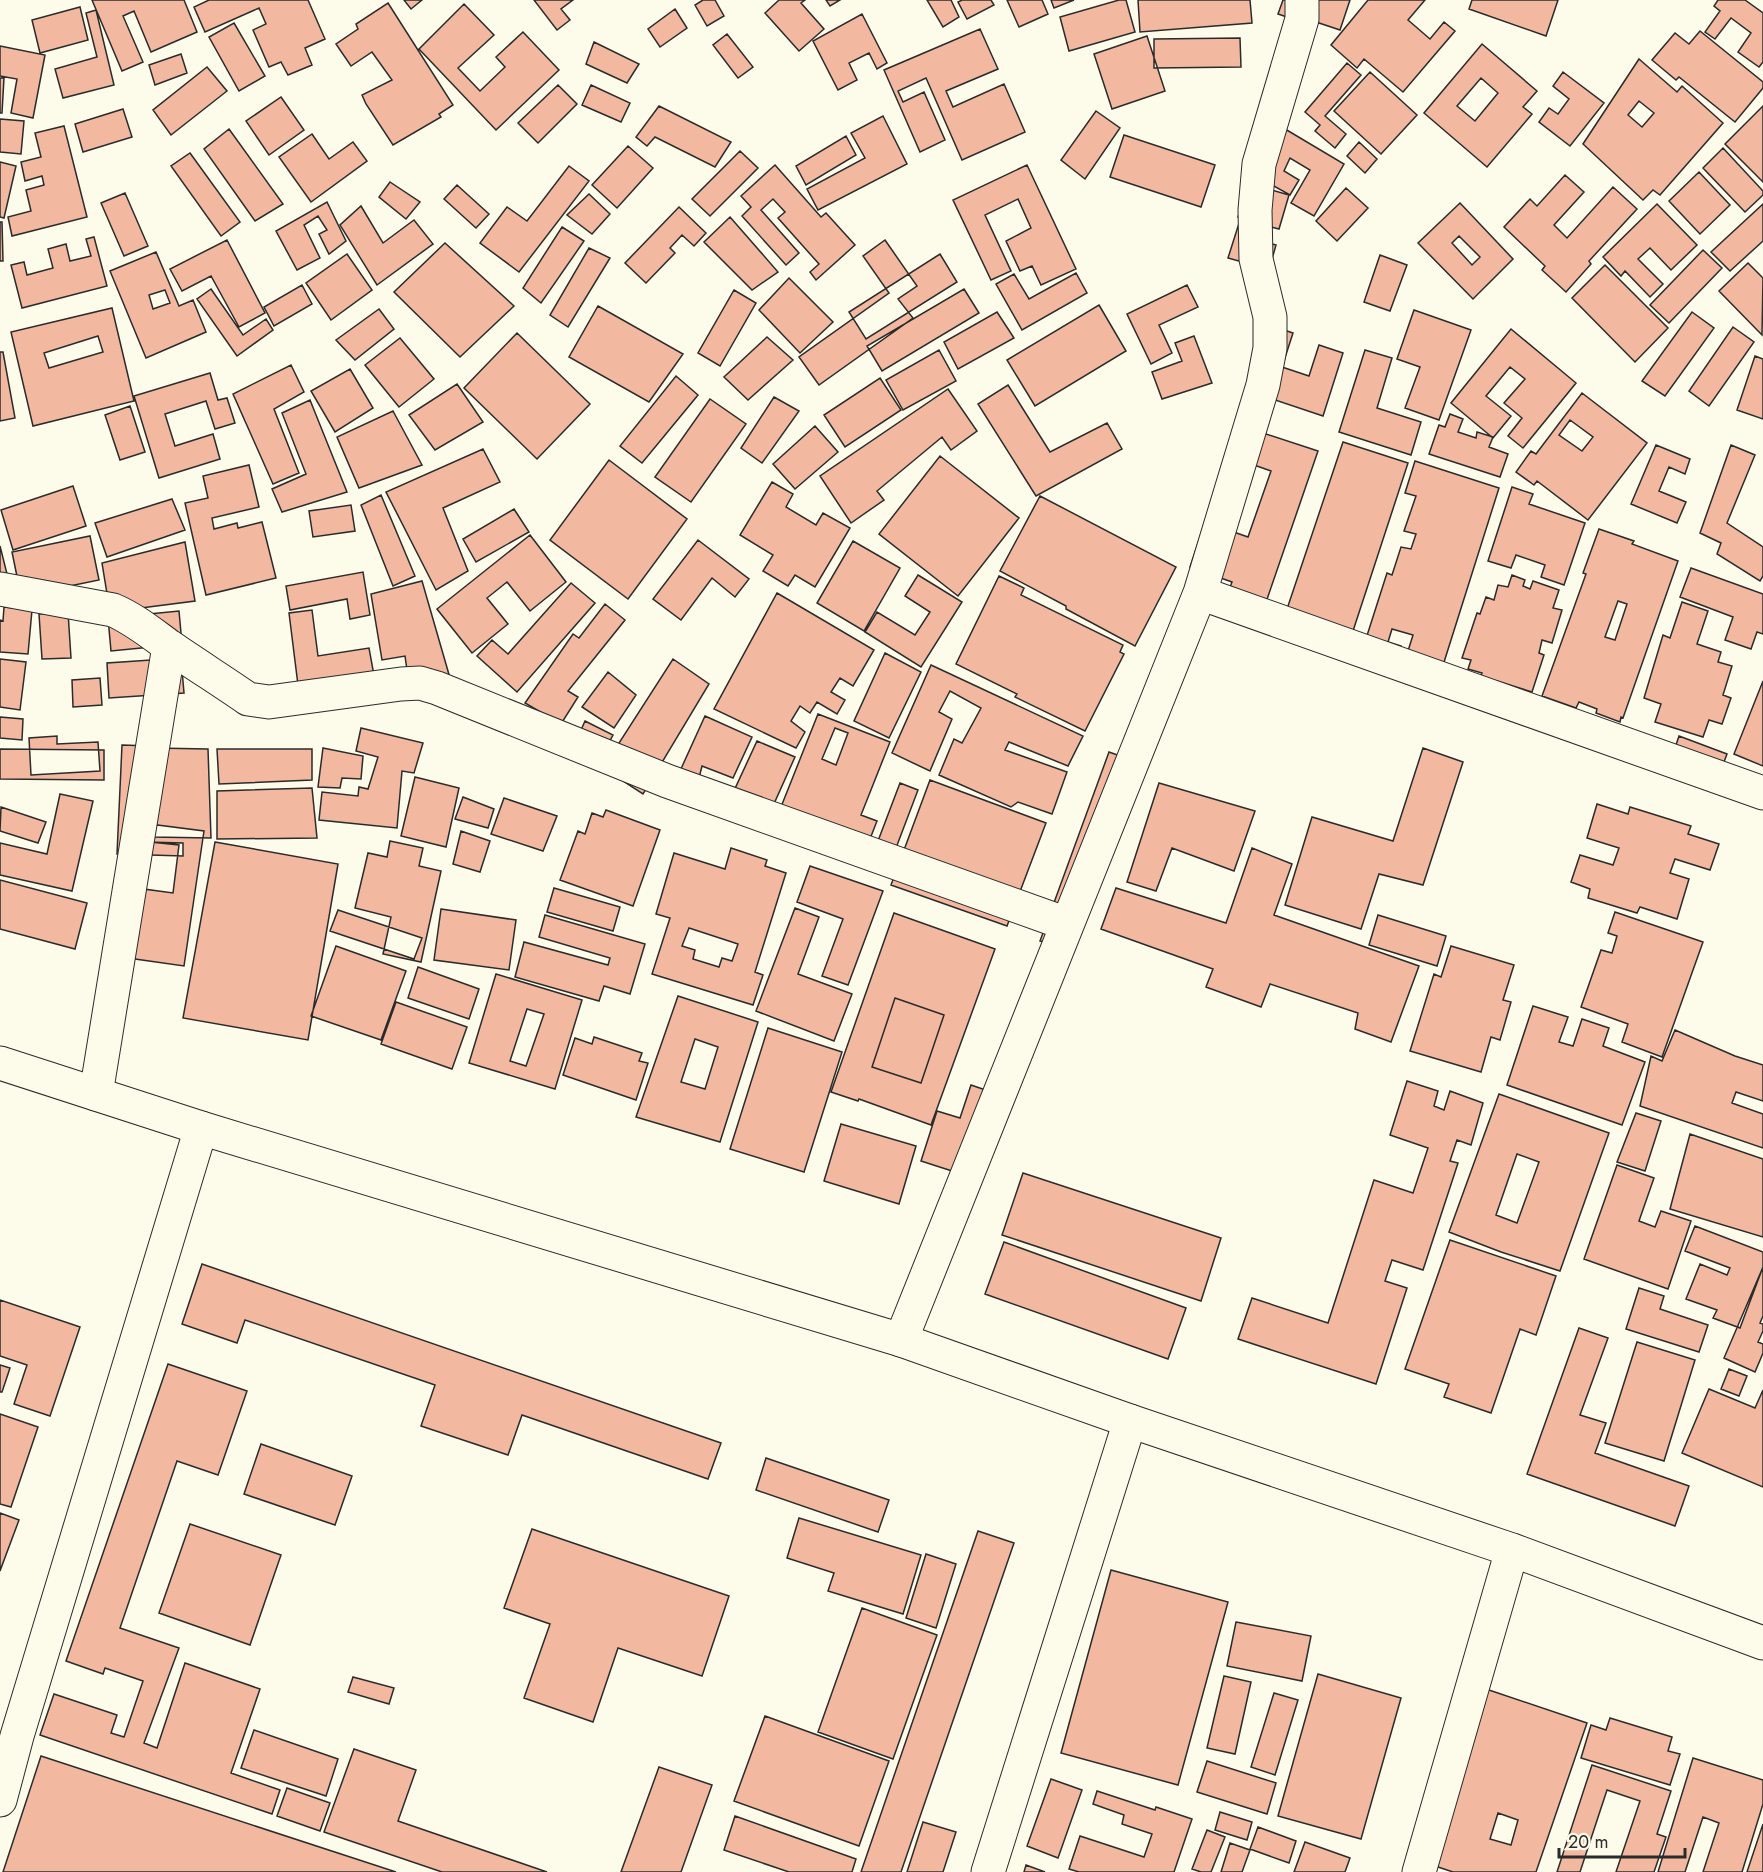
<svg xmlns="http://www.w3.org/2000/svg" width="1763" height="1872" viewBox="0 0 1763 1872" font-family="Jost,sans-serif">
<rect width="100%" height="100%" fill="#fdfbea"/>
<!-- building -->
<path fill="#f2b8a0" stroke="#2b2b2b" stroke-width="1.5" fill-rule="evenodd" d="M92 0H184L197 32 151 52 134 11 123 16 143 62 122 71Z
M209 0H308L325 39 305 48 312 65 288 75 281 62 269 67 253 30 266 24 259 8 205 32 194 7Z
M404 0H422L411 9Z
M534 0H573L561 9 570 20 557 30Z
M703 0H715L724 16 707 26 695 5Z
M779 0H805L801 3 824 29 799 51 765 13Z
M826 0H840L830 6Z
M927 0H951L959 17 943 27Z
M962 0H991L994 5 967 19 958 2Z
M1007 0H1042L1048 14 1019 27Z
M1051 0H1074L1054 8Z
M1119 0H1126L1135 32 1069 51 1060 17Z
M1138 0H1250L1252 23 1140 32Z
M1283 0H1350L1340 30 1304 18 1302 22 1278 14Z
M1368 0H1425L1408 20 1430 39 1444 22 1455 31 1403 92 1364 59 1357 68 1331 45Z
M1472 0H1558L1546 36 1469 9Z
M1718 0H1745L1763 13V62L1759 67 1738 52 1751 33 1731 18 1715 39 1705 32 1720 11 1714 6Z
M388 3 453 105 439 114 441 117 393 145 366 104 362 95 392 80 372 52 351 66 336 44 358 29 356 24Z
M464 4 494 35 458 68 480 91 505 67 496 57 523 32 559 70 496 130 419 49Z
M80 7 88 40 40 53 32 20Z
M675 9 687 28 660 47 648 29Z
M96 10 114 85 63 98 55 69 97 57 86 13Z
M862 14 887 63 877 69 869 53 849 63 857 80 838 90 813 41Z
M234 23 265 76 239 91 209 37Z
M980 29 998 69 946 91 953 107 1004 84 1025 132 962 160 926 78 898 91 903 102 924 92 945 140 920 152 884 70Z
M1700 31 1763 82V88L1735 122 1679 77 1676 80 1652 60 1675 33 1689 44Z
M727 34 753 67 738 78 713 45Z
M1147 36 1165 91 1112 109 1094 54Z
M1240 38 1241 67 1154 68V39Z
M594 42 639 64 627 83 586 64Z
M1482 44 1537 91 1523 107 1532 114 1487 167 1424 113ZM1481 78 1498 93 1475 121 1457 106Z
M0 46 45 55 33 118 11 113 17 79 0 76Z
M181 54 187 73 155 85 149 65Z
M1639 59 1677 92 1682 86 1723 123 1660 195 1653 190 1643 200 1583 144ZM1639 101 1654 113 1642 127 1628 115Z
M1347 63 1361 75 1325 116 1346 134 1335 148 1315 131 1320 125 1305 112Z
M207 67 227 91 171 135 153 110Z
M1370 72 1417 115 1381 154 1334 111Z
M1563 72 1604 103 1570 146 1539 122 1549 108 1558 114 1569 99 1553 86Z
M0 78H4L2 113H0Z
M558 85 577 104 538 143 518 123Z
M591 85 630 103 621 122 582 105Z
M281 97 304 130 269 155 246 121Z
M659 106 731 142 715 167 655 137 647 146 636 137Z
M1763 106V182L1725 144Z
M123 109 132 137 83 152 75 124Z
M1096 111 1120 128 1085 179 1061 160Z
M883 116 907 164 818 210 807 189 865 158 851 133Z
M0 119 24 121 21 154 0 152Z
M1275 123 1344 164 1314 216 1291 203 1310 170 1290 158 1284 171 1299 180 1290 195 1249 172Z
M64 126 87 217 12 236 8 217 31 211 26 190 44 185 42 176 25 181 21 162 41 157 35 133Z
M229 129 283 204 255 221 204 149Z
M312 134 329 159 353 142 367 161 311 202 279 157Z
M1124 135 1215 165 1201 207 1110 177Z
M846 136 856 155 806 185 796 166Z
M1359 142 1377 159 1365 173 1347 156Z
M628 146 653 168 617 208 592 185Z
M1723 148 1763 191V195L1745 212 1703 168Z
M740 151 758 168 710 216 692 199Z
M190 153 240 222 221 236 171 166Z
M0 162 16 166 4 218 0 217Z
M775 165 821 217 826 213 855 245 816 280 810 272 819 264 778 218 785 212 773 199 761 210 799 253 786 265 742 216 751 207 741 196Z
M1027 165 1076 269 1041 285 1032 266 1020 271 1006 241 1031 228 1018 199 985 215 1011 271 991 280 953 200Z
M569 166 589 181 519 272 480 243 507 207 527 221Z
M1699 172 1730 205 1700 234 1669 201Z
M1565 175 1584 192 1554 225 1567 238 1613 187 1637 209 1589 261 1591 264 1566 292 1542 270 1545 266 1504 227 1530 199 1537 206Z
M390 182 420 202 406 219 379 197Z
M1248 183 1289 195 1279 229 1259 224 1254 239 1276 245 1270 266 1246 263 1228 258 1241 217H1238Z
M457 185 489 214 476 228 444 199Z
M1346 188 1368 208 1337 241 1316 221Z
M125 193 148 246 124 256 101 203Z
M589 194 610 214 592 234 567 215Z
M327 202 346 241 329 254 319 234 327 230 318 216 304 225 320 258 297 270 276 231Z
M1460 203 1513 259 1473 299 1418 243ZM1459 236 1480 257 1472 265 1452 243Z
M1657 204 1697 245 1671 270 1650 248 1638 259 1663 284 1650 297 1625 271 1621 276 1603 257Z
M1763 204V241L1730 271 1711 252Z
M361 206 383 243 414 220 433 244 377 285 340 225Z
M679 207 706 233 694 246 682 235 670 248 675 253 646 283 625 263Z
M730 217 778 272 752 290 704 242Z
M0 222H2L3 261H0Z
M562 227 584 241 541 303 523 288Z
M94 237 107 286 22 308 11 265 24 262 27 275 53 268 48 249 66 244 70 261 91 256 86 239Z
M227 240 265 313 239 327 211 276 182 291 170 269Z
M885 240 917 286 898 299 913 318 819 385 799 357 889 293 863 256Z
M445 243 514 306 460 357 394 292Z
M589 248 610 258 568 327 550 315Z
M1703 250 1722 268 1669 323 1650 305Z
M156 252 179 306 193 300 206 332 146 358 110 271ZM165 290 170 303 153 309 149 295Z
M347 254 372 290 331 320 306 283Z
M940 254 957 282 866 339 849 312Z
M1380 255 1407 265 1390 311 1364 302Z
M1748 263 1763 278 1762 335 1719 291Z
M1605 265 1668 328 1635 362 1572 298Z
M1076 273 1087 293 1022 330 996 284 1014 274 1029 299Z
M789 278 833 322 800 353 759 310Z
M302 285 312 304 274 326 264 307Z
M1187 285 1198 307 1159 325 1172 353 1151 364 1127 314Z
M211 289 243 335 266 319 273 330 237 356 197 299Z
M964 289 979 313 882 371 867 346Z
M734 290 756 303 720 366 698 353Z
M1099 305 1126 351 1035 406 1007 360Z
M598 306 683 354 649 402 569 357Z
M112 308 134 401 33 426 11 332ZM98 336 103 352 49 368 44 353Z
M379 309 394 329 355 360 336 340Z
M1414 310 1471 330 1439 420 1405 408 1420 367 1397 359Z
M997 312 1014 338 958 369 944 342Z
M1692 312 1714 328 1665 396 1642 381Z
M1733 327 1754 342 1709 406 1689 391Z
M1278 328 1293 333 1282 367 1309 376 1319 345 1343 353 1323 416 1257 394Z
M1511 329 1576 383 1523 448 1508 436 1522 418 1504 403 1525 379 1510 367 1486 396 1511 416 1493 438 1451 403Z
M517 333 590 404 537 459 464 388Z
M1194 336 1212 383 1162 399 1152 372 1182 361 1175 343Z
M767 337 793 360 748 400 724 377Z
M400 338 434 379 399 407 365 365Z
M939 350 956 381 903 410 886 380Z
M1365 350 1392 358 1377 408 1421 422 1411 455 1339 432Z
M0 352H3L15 418 0 421Z
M1755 356 1763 359V419L1737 410Z
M291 365 304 392 274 409 299 473 273 484 233 394Z
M350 369 373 408 335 432 311 391Z
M210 373 218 400 227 398 235 423 215 429 206 401 165 414 175 446 213 434 220 459 159 478 134 396Z
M676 376 698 395 642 463 620 446Z
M880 378 901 410 845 447 824 415Z
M457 384 483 422 435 450 409 415Z
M1008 385 1050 452 1107 423 1122 449 1036 496 978 404Z
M948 389 977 431 951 450 942 437 877 491 884 500 851 523 820 476Z
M1582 393 1647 443 1588 520 1537 481 1534 485 1516 472 1531 451 1536 454ZM1570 420 1593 437 1582 451 1559 435Z
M774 397 799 411 762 463 741 448Z
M710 399 746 424 691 502 655 477Z
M310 400 347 492 282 512 272 489 306 474 282 413Z
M130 406 145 452 120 460 105 415Z
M393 411 422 465 359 488 337 437Z
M1450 414 1463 419 1458 432 1476 438 1477 432 1493 437 1489 447 1508 454 1500 477 1429 454 1439 425 1445 427Z
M815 426 838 452 795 489 773 464Z
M1263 433 1318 451 1264 608 1227 595 1232 582 1190 567 1205 522 1248 537 1271 471 1254 465Z
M1343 442 1408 463 1352 634 1286 612Z
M1656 445 1690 459 1685 474 1669 467 1659 491 1686 502 1677 523 1631 504Z
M1731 445 1755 455 1727 523 1763 547V576L1760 581 1717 554 1721 543 1700 533Z
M483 449 500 482 443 508 468 571 436 590 386 492Z
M940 456 1019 518 958 596 879 534Z
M609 460 687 519 628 599 550 540Z
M1415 461 1499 488 1439 678 1403 667 1413 635 1392 629 1388 642 1401 646 1399 655 1364 645 1387 573 1392 575 1401 547 1411 549 1416 534 1404 531 1416 496 1405 493Z
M249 465 259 507 212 518 214 529 237 523 238 528 262 522 276 578 206 595 185 503 208 498 203 476Z
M772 482 793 494 786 507 816 525 823 513 850 528 815 587 795 575 788 586 763 571 773 555 740 535Z
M73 486 86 526 13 550 1 510Z
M1512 487 1533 494 1529 504 1585 523 1564 585 1541 577 1545 565 1516 555 1511 568 1488 561Z
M381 495 415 576 393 586 361 505Z
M1040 496 1176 567 1135 646 1066 609V606L1000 571Z
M172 499 185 530 107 557 95 523Z
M351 505 355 531 313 537 309 511Z
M514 509 529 532 476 562 463 539Z
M1599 529 1634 541 1632 544 1678 561 1623 718 1621 717 1620 722 1596 713 1597 709 1579 702 1576 708 1542 696 1586 574 1583 573ZM1618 601 1627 604 1615 640 1605 637Z
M530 535 566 582 530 611 507 582 487 598 508 624 472 653 437 609Z
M90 536 99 580 21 596 12 552Z
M698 540 749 579 735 597 712 578 681 620 653 599Z
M853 541 900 568 864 631 817 603Z
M185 542 195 601 110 612 102 563Z
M0 546 13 598 0 601Z
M1691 568 1763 594V634L1757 632 1751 649 1725 640 1733 617 1680 597Z
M363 572 370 615 350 619 347 599 290 610 286 586Z
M918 575 962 602 921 667 865 632 877 612 915 635 930 612 905 596Z
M1512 575 1525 580 1523 586 1530 589 1533 581 1559 590 1553 608 1562 610 1552 643 1542 640 1539 653 1544 655 1532 692 1497 681 1494 690 1477 685 1482 673 1468 669 1471 660 1462 658 1477 613 1480 614 1486 597 1494 600 1498 585 1508 587Z
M999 576 1024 588 1021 595 1123 645 1120 652 1124 654 1085 731 1015 697 1017 694 956 664Z
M422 581 452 685 410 691 405 656 382 660 371 594Z
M571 583 595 603 517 692 477 656 492 640 508 654Z
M777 593 874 650 853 686 840 678 831 692 845 700 837 714 817 702 810 713 800 706 791 721 805 732 796 748 714 709Z
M1682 602 1708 611 1697 644 1721 652 1718 662 1732 666 1723 695 1731 698 1722 724 1709 720 1703 737 1655 722 1661 704 1644 698 1663 635 1670 638Z
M605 604 625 620 568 691 578 697 561 724 525 703 573 634 579 638Z
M4 607 32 610 28 654 0 652V620L3 621Z
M312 610 318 656 369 648 378 697 300 701 289 613Z
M179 611 182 644 111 651 108 618Z
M68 612 71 658 42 659 39 614Z
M885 653 921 672 889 738 854 721Z
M181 658 184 693 109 698 107 663Z
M0 659 26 662 20 710 0 707Z
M673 659 709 684 643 794 603 768Z
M931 665 1083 736 1068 766 1009 742 1005 750 1067 772 1052 814 1018 802 1011 807 939 775 954 739 962 743 981 708 950 691 939 712 952 719 930 771 892 753Z
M608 672 636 695 614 728 582 707Z
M100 678 102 705 73 707 72 680Z
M1763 681V766L1734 754Z
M818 714 890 742 861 815 877 821 861 862 773 827ZM835 728 848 733 836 765 822 759Z
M705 716 752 737 733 778 702 766 699 778 680 771Z
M0 717 23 719 22 740 0 738Z
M585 721 613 735 596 766 570 755Z
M361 728 423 743 414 773 402 771 397 828 319 820 322 792 358 796 359 787 368 789 378 757 356 751Z
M57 736V744L98 742 100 771 31 775 29 738Z
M1679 736 1727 754 1718 778 1652 753 1657 738 1676 745Z
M757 741 795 757 764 826 726 808Z
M122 745 150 746 146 842 183 843V856L117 854Z
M153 748 208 749 211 838 151 837Z
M323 748 363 756 361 779 342 778 340 788 318 787Z
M1423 748 1463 762 1423 885 1379 874 1361 929 1285 905 1312 817 1393 841Z
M0 749 104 750V780L0 779Z
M217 749H312V780L219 784Z
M1109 752 1137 762 1069 950 1040 941Z
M415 777 459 788 446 847 401 836Z
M930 780 1046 823 1007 926 891 885Z
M900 783 918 790 888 869 870 862Z
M1159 783 1255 811 1234 871 1172 848 1156 891 1127 882Z
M312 788 317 838 217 839V791Z
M60 794 93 801 72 891 0 875V843L47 854Z
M463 797 494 809 488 828 455 819Z
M504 798 557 816 543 851 491 834Z
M1597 804 1628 814 1630 807 1691 826 1688 834 1719 844 1710 870 1675 859 1670 873 1689 879 1677 919 1640 907 1637 913 1588 898 1590 889 1571 882 1580 855 1613 865 1619 848 1587 838Z
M1 807 46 822 38 843 0 831Z
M606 810 660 830 633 906 560 880 578 831 585 834 592 813 603 817Z
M126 821 204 831 184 966 107 955ZM150 842 179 845 173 893 144 889Z
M461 831 490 841 480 872 453 864Z
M390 841 423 848 419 866 441 871 421 962 383 954 391 917 355 908 368 853 387 857Z
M215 842 338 864 308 1040 183 1018Z
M731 848 767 860 765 866 786 873 755 972 763 975 753 1005 652 974 670 918 656 914 674 853 725 869ZM689 928 738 944 732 961 722 958 719 967 693 959 695 950 682 946Z
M1252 848 1292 864 1274 915 1419 966 1391 1042 1355 1029 1358 1013 1270 984 1261 1007 1206 987 1213 969 1101 929 1116 888 1226 923Z
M810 866 883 891 848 985 822 976 843 919 797 902Z
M0 880 87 903 75 949 0 929Z
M554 888 620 907 613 931 547 912Z
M795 908 819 917 798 974 852 994 834 1041 756 1011Z
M441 909 516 920 509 970 434 960Z
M338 910 422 938 414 959 330 931Z
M1615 912 1703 942 1662 1057 1622 1042 1628 1024 1581 1007 1601 950 1612 953 1617 936 1608 933Z
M894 913 995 949 931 1125 859 1099 858 1101 831 1092ZM895 998 944 1015 921 1083 872 1067Z
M545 915 645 944 630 994 604 986 599 1001 515 977 524 942 608 965 610 958 539 937Z
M1378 915 1446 936 1437 966 1369 945Z
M336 946 406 971 381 1040 311 1016Z
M1451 946 1514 965 1503 1000 1511 1002 1500 1040 1491 1037 1481 1072 1410 1051 1434 974 1441 977Z
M418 967 479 989 469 1019 408 998Z
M496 974 582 1000 555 1089 469 1063ZM527 1009 544 1014 526 1066 510 1061Z
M678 996 758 1022 720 1142 636 1117ZM695 1039 718 1047 705 1089 681 1082Z
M895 998 944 1015 921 1083 872 1067Z
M396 1002 467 1027 452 1069 381 1044Z
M1533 1006 1568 1017 1559 1042 1573 1046 1582 1019 1609 1028 1603 1046 1645 1062 1622 1125 1507 1085Z
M768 1028 842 1052 804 1172 730 1149Z
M1675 1030 1735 1056 1763 1065V1101L1736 1092 1732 1103 1763 1114V1148L1640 1106 1651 1056 1662 1061Z
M594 1037 642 1053 639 1061 648 1063 636 1100 563 1075 575 1038 592 1044Z
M1407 1081 1438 1091 1434 1106 1444 1110 1450 1091 1483 1103 1471 1145 1457 1140 1450 1161 1458 1163 1423 1270 1392 1260 1385 1281 1407 1288 1376 1384 1238 1339 1252 1298 1328 1323 1374 1180 1413 1193 1428 1148 1390 1135Z
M971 1085 1006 1097 980 1180 921 1161 937 1111 960 1118Z
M1499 1094 1609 1133 1560 1271 1501 1252 1449 1232ZM1517 1154 1539 1162 1517 1223 1496 1215Z
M1636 1113 1661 1121 1645 1171 1617 1162Z
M841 1124 916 1146 899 1204 824 1181Z
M1690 1134 1763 1159V1237L1670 1209Z
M1617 1165 1654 1178 1639 1221 1655 1227 1661 1211 1691 1221 1668 1289 1584 1259Z
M1023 1173 1221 1238 1201 1301 1002 1235Z
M1695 1226 1763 1252V1267L1740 1328 1713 1318 1717 1310 1686 1299 1700 1264 1727 1275 1730 1268 1685 1251Z
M1450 1240 1556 1276 1536 1335 1520 1329 1491 1413 1444 1397 1449 1384 1405 1369Z
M1004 1242 1186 1308 1168 1359 985 1294Z
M202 1264 721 1443 708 1479 522 1415 508 1455 421 1426 435 1385 245 1320 237 1343 182 1324Z
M1763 1267V1316L1760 1323 1763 1324V1331L1758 1342 1763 1344V1353L1755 1372 1724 1358Z
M1639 1288 1664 1296 1660 1309 1708 1325 1699 1352 1626 1329Z
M0 1300 80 1327 50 1416 14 1404 27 1365 0 1356Z
M1579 1328 1608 1338 1580 1415 1606 1423 1595 1453 1689 1486 1675 1526 1527 1474Z
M1637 1342 1695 1360 1664 1461 1605 1443Z
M168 1364 247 1391 218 1475 177 1461 120 1628 179 1648 144 1743 157 1748 185 1663 260 1689 231 1773 280 1790 272 1814 40 1735 54 1694 117 1715 111 1733 124 1737 143 1681 105 1668 103 1674 66 1661Z
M0 1365 10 1368 2 1392H0Z
M1729 1369 1747 1376 1739 1396 1721 1389Z
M1709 1389 1755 1408 1763 1390V1487L1682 1453Z
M0 1414 38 1427 11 1507 0 1504Z
M261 1444 352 1476 335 1525 244 1494Z
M766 1458 889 1500 878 1532 756 1490Z
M0 1513 19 1520 0 1571Z
M799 1518 921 1555 903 1614 828 1591 834 1573 787 1558Z
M190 1524 281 1555 250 1645 159 1613Z
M532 1529 729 1596 702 1676 618 1648 593 1722 524 1698 550 1624 504 1608Z
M978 1531 1014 1543 901 1872H861Z
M926 1554 956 1564 936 1628 906 1618Z
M1111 1570 1228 1602 1178 1785 1061 1753Z
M862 1608 937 1635 893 1759 818 1732Z
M1236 1622 1311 1636 1302 1681 1227 1666Z
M1318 1674 1401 1698 1361 1839 1278 1816Z
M1224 1676 1251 1682 1235 1754 1207 1748Z
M353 1677 394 1688 389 1704 348 1692Z
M1486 1689 1587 1723 1536 1872H1453L1417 1860ZM1498 1813 1518 1820 1511 1845 1490 1839Z
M1274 1693 1298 1700 1275 1775 1251 1767Z
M765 1716 889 1761 859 1846 734 1801Z
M1610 1718 1672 1737 1668 1751 1680 1754 1670 1785 1581 1758 1591 1725 1606 1730Z
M254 1730 338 1759 326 1796 241 1768Z
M354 1749 416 1770 398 1821 547 1872H442L324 1832Z
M41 1756 396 1872H3Z
M1693 1758 1763 1780V1804L1742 1872H1703L1719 1823 1703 1817 1685 1872H1658Z
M1207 1761 1276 1783 1267 1814 1197 1792Z
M1592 1765 1671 1791 1657 1834 1666 1837 1654 1872H1616L1640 1801 1607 1790 1580 1872H1557Z
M659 1767 712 1785 681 1872H621Z
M1051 1779 1082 1790 1058 1858 1027 1846Z
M287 1788 330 1803 320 1831 277 1816Z
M1097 1791 1155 1810 1156 1807 1192 1819 1174 1872H1079L1069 1869 1080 1836 1144 1857 1152 1834 1122 1824 1124 1815 1093 1804Z
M1220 1812 1252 1822 1247 1840 1215 1830Z
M735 1816 856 1859 852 1872H789L724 1850Z
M923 1822 956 1832 943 1872H907Z
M1763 1824V1872H1747Z
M1258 1827 1296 1841 1289 1863 1250 1849Z
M1207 1830 1225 1837 1211 1872H1201L1192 1869Z
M1305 1842 1350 1858 1345 1872H1294Z
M1230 1843 1250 1850 1242 1872H1221Z
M1026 1865 1045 1872H1024Z"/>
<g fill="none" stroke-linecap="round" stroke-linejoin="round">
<defs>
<path id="minor" d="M0 589 113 610C134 619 151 633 169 646 195 664 222 681 248 699L269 702 401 684 420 683 437 688 667 781 1067 924
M1200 593 1763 793
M96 1094 169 646
M901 1340 1200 593 1263 385 1270 348V317L1256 259 1255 210 1259 164 1302 19V0
M0 1800 17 1736 201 1128
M988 1872 1130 1421
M1419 1872 1512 1550"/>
<path id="highway" d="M0 1063 201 1128 901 1340 1130 1421 1512 1550 1763 1643"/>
</defs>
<!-- minor casing -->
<use href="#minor" stroke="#2b2b2b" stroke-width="35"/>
<!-- highway casing -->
<use href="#highway" stroke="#2b2b2b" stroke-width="35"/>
<!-- minor -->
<use href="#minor" stroke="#fdfbea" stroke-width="33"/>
<!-- highway -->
<use href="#highway" stroke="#fdfbea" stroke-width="33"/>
</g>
<!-- scale -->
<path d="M1559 1848v9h126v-9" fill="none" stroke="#2b2b2b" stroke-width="3"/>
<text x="1568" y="1848" font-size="18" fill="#2b2b2b" stroke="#fdfbea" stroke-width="4.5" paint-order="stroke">20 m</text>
</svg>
